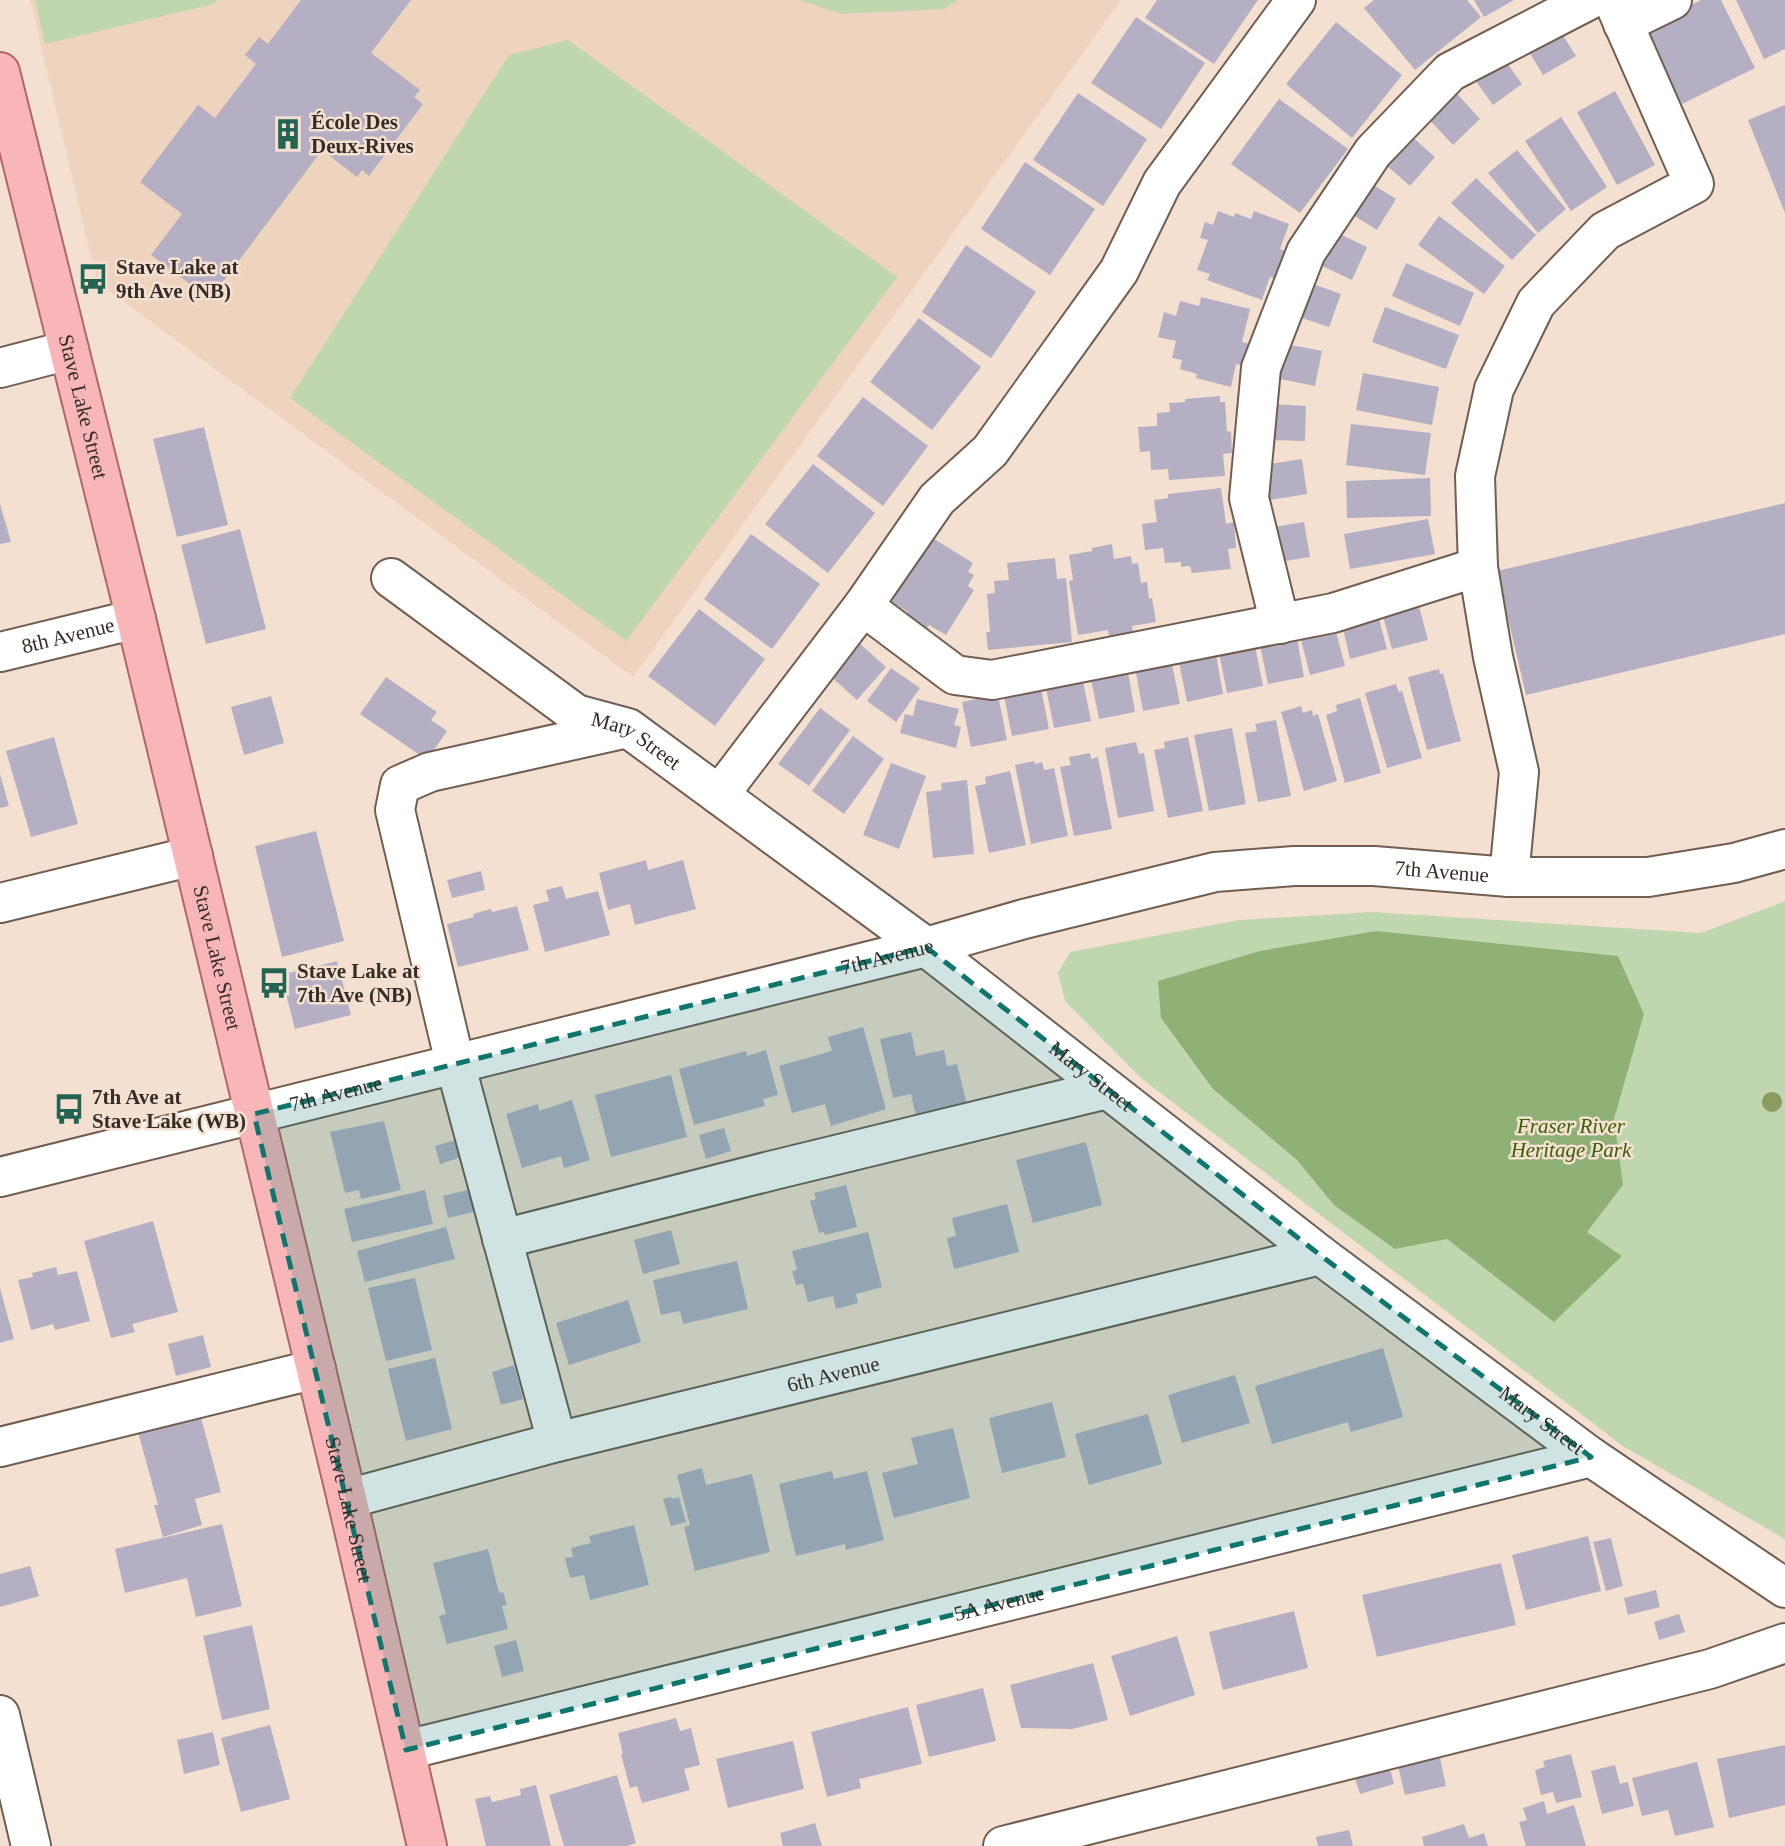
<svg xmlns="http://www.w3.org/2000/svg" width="1785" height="1846" viewBox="0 0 1785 1846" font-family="Georgia,serif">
<rect width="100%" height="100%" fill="#f4e0d1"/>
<!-- built -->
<path fill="#eed3bf" d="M30 0H1121L633 677 97 282Z"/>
<!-- green -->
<path fill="#c0d6af" d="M35 0H217L214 4 45 44Z
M799 0H958L944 9 842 14Z
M568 40 897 277 626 641 290 398 509 55Z
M1785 901V1539L1624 1447 1141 1078 1065 1001 1058 973 1070 952 1239 920 1372 912 1701 933Z"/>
<!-- forest -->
<path fill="#90b175" d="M1376 931 1618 956 1644 1014 1614 1119 1623 1185 1587 1232 1622 1256 1554 1322 1447 1239 1395 1249 1334 1205 1297 1160 1213 1089 1161 1018 1158 981 1260 951Z"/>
<!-- building -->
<path fill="#b5afc4" d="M301 0H411L371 53 420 90 414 97 423 104 369 176 362 170 357 177 322 150 210 299 151 255 182 214 140 182 198 105 215 118 256 64 245 55 259 37 268 44Z
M1157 0H1258L1214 64 1145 18Z
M1374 0H1467L1481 17 1415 70 1364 8Z
M1474 0H1514L1484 17Z
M1701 0H1721L1755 68 1682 104 1644 28Z
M1736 0H1785V49L1764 59Z
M1136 17 1205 63 1161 129 1091 83Z
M1336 22 1402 75 1352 138 1286 84Z
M1557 26 1576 56 1543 75 1525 45Z
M1499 52 1522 84 1493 105 1470 73Z
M1451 87 1480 119 1453 145 1427 117Z
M1615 91 1655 165 1617 185 1577 112Z
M1078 93 1147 139 1103 206 1033 160Z
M1279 99 1348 149 1300 213 1231 164Z
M1785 105V213L1748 120Z
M1561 117 1607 187 1571 211 1525 141Z
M1402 128 1435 157 1410 186 1377 157Z
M1517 150 1566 209 1538 233 1488 173Z
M1025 162 1095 209 1050 275 981 229Z
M1476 178 1536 235 1512 260 1451 203Z
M1364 179 1396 199 1377 230 1345 210Z
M1218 211 1234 217 1235 213 1251 219 1254 211 1289 224 1280 249 1285 251 1275 279 1270 277 1262 300 1207 280 1210 274 1197 270 1208 240 1200 238 1205 222 1213 225Z
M1439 216 1505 266 1484 294 1418 245Z
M1329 229 1367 247 1352 280 1318 264Z
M966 245 1036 292 991 358 922 312Z
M1406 263 1474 293 1460 326 1392 296Z
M1305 281 1341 294 1329 327 1293 315Z
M1201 297 1250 309 1242 342 1250 344 1244 366 1236 364 1231 387 1196 378 1197 374 1180 369 1182 360 1172 358 1176 341 1158 337 1164 312 1176 316 1180 301 1199 306Z
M1385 307 1459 335 1446 369 1372 342Z
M919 318 981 367 932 430 870 382Z
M1281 343 1322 351 1315 386 1275 378Z
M1363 373 1439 387 1432 425 1356 410Z
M1220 396V402H1225L1227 431 1231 432 1232 453 1223 454 1225 476 1169 480 1168 469 1151 470 1150 451 1140 452 1138 427 1157 426V413L1170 412 1169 403 1185 402V399Z
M863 397 928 446 883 506 817 456Z
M1268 404 1306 406 1305 441 1267 440Z
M1351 424 1431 433 1425 475 1346 465Z
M204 427 228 525 177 537 153 439Z
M1302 459 1307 494 1270 500 1264 465Z
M813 464 875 513 828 573 765 524Z
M1430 478 1431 516 1347 518 1346 481Z
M1221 488 1226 524 1234 522 1236 548 1228 549 1231 569 1192 573 1190 566 1181 567V562L1165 563 1163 548 1145 550 1142 524 1157 522 1154 500 1168 498V494Z
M1785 503V634L1526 695 1497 571Z
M0 504 11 542 0 544Z
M1428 519 1435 554 1350 569 1344 534Z
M1304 522 1310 557 1272 563 1267 528Z
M240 529 266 629 206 644 181 545Z
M751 534 820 584 772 649 704 599Z
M926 534 973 563 968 572 974 575 968 586 974 590 946 635 929 625 925 631 904 619 908 612 882 596Z
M1112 544 1114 559 1131 556 1132 564 1138 563 1141 583 1147 582 1149 599 1152 598 1156 622 1132 626 1133 633 1109 637 1108 630 1078 635 1069 581 1073 580 1069 555 1092 551V548Z
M1055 558 1057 579 1066 578 1072 642 988 650 986 632H990L987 594 995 593 994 581 1009 580 1007 563Z
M1417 599 1428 640 1392 649 1381 609Z
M699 609 765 659 715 726 648 676Z
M1377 611 1387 649 1350 659 1341 620Z
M1334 624 1345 666 1310 675 1299 632Z
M1296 633 1304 677 1268 684 1259 640Z
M1254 641 1263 686 1227 693 1218 648Z
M858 642 886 667 857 700 829 675Z
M1215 649 1223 694 1187 702 1178 657Z
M1171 659 1180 704 1143 711 1135 667Z
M1127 667 1135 712 1099 719 1090 674Z
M891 668 920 688 896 722 867 701Z
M1439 669 1440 674 1443 673 1461 741 1427 750 1408 677Z
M1082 676 1091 721 1054 728 1045 683Z
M386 677 437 712 431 720 447 731 427 760 360 714Z
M1040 684 1049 729 1012 736 1003 691Z
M1396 684 1399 692 1402 691 1422 758 1387 768 1365 693Z
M998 695 1007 740 971 747 962 702Z
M271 696 284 743 244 755 231 707Z
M1360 698 1381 773 1345 783 1326 715 1337 711 1336 705Z
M917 699 959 709 954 725 961 727 956 748 900 733 905 714 913 716Z
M1301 706 1303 713 1312 710 1313 716 1318 714 1337 781 1304 791 1281 712Z
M820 708 850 730 809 786 778 764Z
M1276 720 1291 796 1258 802 1245 733 1257 731 1255 724Z
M1232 728 1246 804 1209 811 1194 735Z
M853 736 884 759 844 814 812 791Z
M54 737 78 824 31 837 6 751Z
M1188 737 1203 811 1168 818 1154 750 1165 748 1164 742Z
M1136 742 1139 754 1144 753 1154 811 1118 818 1105 748Z
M1090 753 1091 759 1098 757 1112 829 1074 836 1060 767 1071 765 1069 757Z
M1034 761 1035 764 1042 762 1044 770 1054 768 1068 836 1031 844 1015 765Z
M891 763 926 776 899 849 863 835Z
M1010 771 1026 845 989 853 975 786 986 784 985 777Z
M0 774 9 806 0 808Z
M967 780 974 854 933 858 926 792 942 790 941 783Z
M316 831 344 941 282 957 255 846Z
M646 860 648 870 683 860 696 909 635 925 630 904 608 910 599 873Z
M481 871 485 890 452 898 447 880Z
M562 886 566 899 598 891 610 935 545 952 533 905 549 901 546 890Z
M517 906 529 950 458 967 447 924 474 917 473 914 491 909 492 912Z
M337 961 351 1015 295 1029 281 975Z
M863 1027 886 1109 831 1126 825 1104 792 1113 779 1066 832 1051 828 1037Z
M911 1032 916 1056 944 1050 947 1066 957 1064 969 1113 918 1125 911 1094 893 1098 880 1039Z
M766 1050 778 1095 763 1099 765 1106 694 1125 679 1069 746 1051 747 1056Z
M671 1075 687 1137 611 1157 595 1095Z
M572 1100 590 1160 564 1168 561 1156 522 1168 506 1114 538 1104 539 1111Z
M384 1121 401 1190 361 1199 359 1190 345 1193 330 1132Z
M724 1128 731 1151 706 1159 699 1135Z
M460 1139 465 1156 440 1164 435 1146Z
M1086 1142 1102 1205 1033 1223 1016 1160Z
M846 1185 857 1227 825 1235 824 1232 819 1233 810 1201 816 1199 814 1193Z
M425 1190 433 1224 352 1242 344 1209Z
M468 1190 469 1195 475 1193 479 1208 473 1210V1212L448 1218 443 1196Z
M1007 1204 1019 1252 954 1269 947 1238 956 1236 952 1218Z
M153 1221 178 1312 132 1324 135 1332 111 1338 84 1241Z
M446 1227 455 1259 365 1282 357 1251Z
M671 1230 680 1264 643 1274 634 1240Z
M868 1232 882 1287 856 1294 858 1303 836 1309 833 1296 808 1302 803 1284 796 1285 792 1271 797 1270 792 1251Z
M737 1261 748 1309 683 1324 680 1311 661 1315 653 1280Z
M56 1267 58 1275 77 1271 90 1321 55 1330 53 1324 31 1330 18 1280 33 1277 32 1273Z
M415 1278 432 1350 386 1361 368 1288Z
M0 1288 14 1339 0 1343Z
M628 1300 641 1342 569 1365 556 1323Z
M203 1335 211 1367 176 1376 168 1344Z
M1383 1348 1403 1417 1351 1432 1348 1422 1272 1444 1255 1386Z
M435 1358 452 1429 406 1441 388 1369Z
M514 1365 523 1399 501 1405 492 1372Z
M1235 1375 1250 1423 1182 1443 1168 1395Z
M1052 1402 1066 1457 1002 1473 989 1418Z
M200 1414 221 1492 195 1499 202 1525 163 1537 154 1505H158L138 1432Z
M1148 1414 1162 1464 1089 1485 1075 1434Z
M953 1428 970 1498 894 1518 882 1473 918 1464 911 1438Z
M702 1468 706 1485 752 1474 770 1552 695 1571 684 1527 690 1525 677 1475Z
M832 1471 834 1479 867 1471 884 1540 846 1550 845 1544 796 1556 779 1484Z
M671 1497 672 1499 679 1497 686 1522 671 1526 663 1499Z
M222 1524 242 1606 196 1617 187 1578 125 1593 115 1549Z
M634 1525 649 1585 590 1600 584 1575 570 1578 565 1558 573 1557 571 1548 591 1543 589 1536Z
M1588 1536 1601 1591 1526 1610 1512 1555Z
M1611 1538 1623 1586 1606 1591 1593 1542Z
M488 1549 499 1593 503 1592 507 1605 502 1606 508 1629 447 1644 439 1616 446 1614 433 1563Z
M1501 1563 1516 1625 1377 1657 1362 1595Z
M30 1566 39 1596 0 1607V1574Z
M1656 1590 1660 1607 1628 1615 1624 1598Z
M1294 1611 1308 1668 1223 1690 1209 1632Z
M1679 1614 1685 1632 1659 1640 1654 1622Z
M252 1625 270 1709 222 1720 203 1636Z
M1177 1636 1195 1695 1130 1716 1111 1656Z
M516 1640 524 1671 502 1677 494 1646Z
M1093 1663 1108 1720 1072 1729 1021 1728 1010 1685Z
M983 1688 996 1741 929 1757 916 1705Z
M908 1707 922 1764 859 1779 861 1788 827 1797 811 1732Z
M676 1718 680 1731 691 1728 700 1765 684 1769 690 1790 642 1803 637 1786 630 1788 621 1754H623L618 1733Z
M270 1725 290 1799 241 1812 221 1738Z
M213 1732 220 1765 184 1774 177 1740Z
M793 1741 804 1789 728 1808 716 1759Z
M1785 1745V1805L1729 1818 1717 1759Z
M1439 1753 1446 1786 1405 1795 1397 1762Z
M1571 1754 1582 1797 1556 1803 1553 1792 1541 1795 1535 1770 1545 1767 1543 1761Z
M1387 1758 1394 1784 1360 1794 1352 1769Z
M1697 1762 1714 1827 1675 1836 1668 1810 1642 1816 1632 1778Z
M1615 1765 1620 1784 1628 1782 1634 1806 1602 1814 1591 1771Z
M617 1775 636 1843 627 1846H564L549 1795Z
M536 1785 551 1846H486L475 1799 490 1796 492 1802 521 1795 520 1789Z
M1544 1801 1547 1814 1574 1805 1586 1846H1526L1519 1822 1527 1820 1523 1808Z
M815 1823 822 1846H783L780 1833Z
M1464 1824 1469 1838 1484 1833 1488 1846H1424L1422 1837Z
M1349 1830 1353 1846H1318L1316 1837Z"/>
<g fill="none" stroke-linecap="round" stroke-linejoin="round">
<defs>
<g id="minor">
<path d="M1623 24 1672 0"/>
<path d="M0 368 69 350"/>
<path id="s1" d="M391 578 576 714 628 728 926 947 1320 1255 1591 1457 1785 1588"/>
<path d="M863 606 955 675 992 680 1333 613 1478 567"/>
<path d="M1280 624 1249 498 1261 368 1306 252 1373 152 1450 72 1589 0"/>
<path id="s2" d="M0 652 136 619"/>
<path d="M719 795 863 606 937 499 990 451 1119 271 1162 183 1296 0"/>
<path d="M1509 877 1519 772 1493 657 1478 567 1475 476 1494 389 1536 303 1605 231 1694 184 1613 0"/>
<path d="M0 903 193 856"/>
<path id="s3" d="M0 1177 926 947 1024 919 1215 872 1294 866H1374L1509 877H1648L1734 863 1785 849"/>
<path d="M502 1239 770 1171 1107 1089"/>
<path d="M557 1442 455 1063 395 810 400 785 430 772 623 729"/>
<path d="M0 1447 316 1369"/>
<path id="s4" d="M347 1499 557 1442 1320 1255"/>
<path d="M0 1715 31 1846"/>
<path id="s5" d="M406 1750 1591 1457"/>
<path d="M1003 1846 1710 1669 1785 1643"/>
</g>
<g id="major">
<path id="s6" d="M0 72 136 619 347 1499 427 1846"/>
</g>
</defs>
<!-- minor casing -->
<use href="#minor" stroke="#6f5e51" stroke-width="42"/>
<!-- major casing -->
<use href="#major" stroke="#b16767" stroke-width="42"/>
<!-- minor -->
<use href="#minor" stroke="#fff" stroke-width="38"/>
<!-- major -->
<use href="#major" stroke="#f8b6b8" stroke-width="38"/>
</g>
<!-- trees -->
<circle fill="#8d9a60" cx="1772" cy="1102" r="10"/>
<!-- marked area -->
<path fill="#0f766e" fill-opacity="0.2" stroke="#0f766e" stroke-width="5" stroke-dasharray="14 9" stroke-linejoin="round" d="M926 947 1320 1255 1591 1457 406 1750 254 1114Z"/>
<!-- icons -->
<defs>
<symbol id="building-bare" viewBox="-9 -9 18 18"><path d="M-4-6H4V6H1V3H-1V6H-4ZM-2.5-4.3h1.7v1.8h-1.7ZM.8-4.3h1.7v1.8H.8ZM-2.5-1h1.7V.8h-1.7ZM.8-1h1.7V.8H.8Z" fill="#226352" stroke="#f4e0d1" stroke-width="2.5" paint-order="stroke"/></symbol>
<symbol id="bus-bare" viewBox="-9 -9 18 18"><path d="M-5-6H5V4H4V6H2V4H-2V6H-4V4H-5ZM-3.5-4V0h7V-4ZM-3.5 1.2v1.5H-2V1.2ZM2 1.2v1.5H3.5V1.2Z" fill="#226352" stroke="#f4e0d1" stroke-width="2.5" paint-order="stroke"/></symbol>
</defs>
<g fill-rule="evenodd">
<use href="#building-bare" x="266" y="112" width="44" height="44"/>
<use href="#bus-bare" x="71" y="257" width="44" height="44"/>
<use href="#bus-bare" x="252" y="961" width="44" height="44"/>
<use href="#bus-bare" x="47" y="1087" width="44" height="44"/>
</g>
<g text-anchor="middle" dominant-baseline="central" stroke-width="5" stroke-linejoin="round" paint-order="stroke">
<!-- poi labels -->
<g font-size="21" font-weight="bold" fill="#352d27" stroke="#f4e0d1" text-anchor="start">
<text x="311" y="122">École Des<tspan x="311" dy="24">Deux-Rives</tspan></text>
<text x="116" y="267">Stave Lake at<tspan x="116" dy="24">9th Ave (NB)</tspan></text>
<text x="297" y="971">Stave Lake at<tspan x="297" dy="24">7th Ave (NB)</tspan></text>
<text x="92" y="1097">7th Ave at<tspan x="92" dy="24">Stave Lake (WB)</tspan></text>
</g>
<!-- street labels -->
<g font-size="21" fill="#352d27" stroke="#f4e0d1">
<text stroke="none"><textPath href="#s6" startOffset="345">Stave Lake Street</textPath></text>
<text stroke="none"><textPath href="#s2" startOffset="70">8th Avenue</textPath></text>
<text stroke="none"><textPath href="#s1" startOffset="296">Mary Street</textPath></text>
<text stroke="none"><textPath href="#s3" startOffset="1480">7th Avenue</textPath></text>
<text stroke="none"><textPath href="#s3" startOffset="914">7th Avenue</textPath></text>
<text stroke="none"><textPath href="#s6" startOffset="912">Stave Lake Street</textPath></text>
<text stroke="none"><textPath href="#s1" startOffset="863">Mary Street</textPath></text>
<text stroke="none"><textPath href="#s3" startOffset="346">7th Avenue</textPath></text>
<text stroke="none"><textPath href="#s4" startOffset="502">6th Avenue</textPath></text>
<text stroke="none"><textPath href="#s1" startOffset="1430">Mary Street</textPath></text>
<text stroke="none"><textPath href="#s6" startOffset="1479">Stave Lake Street</textPath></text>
<text stroke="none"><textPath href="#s5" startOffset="611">5A Avenue</textPath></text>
</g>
<!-- park labels -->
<g font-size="21" font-style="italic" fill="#396004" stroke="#f4e0d1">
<text x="1571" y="1126">Fraser River<tspan x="1571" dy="24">Heritage Park</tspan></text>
</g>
</g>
</svg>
